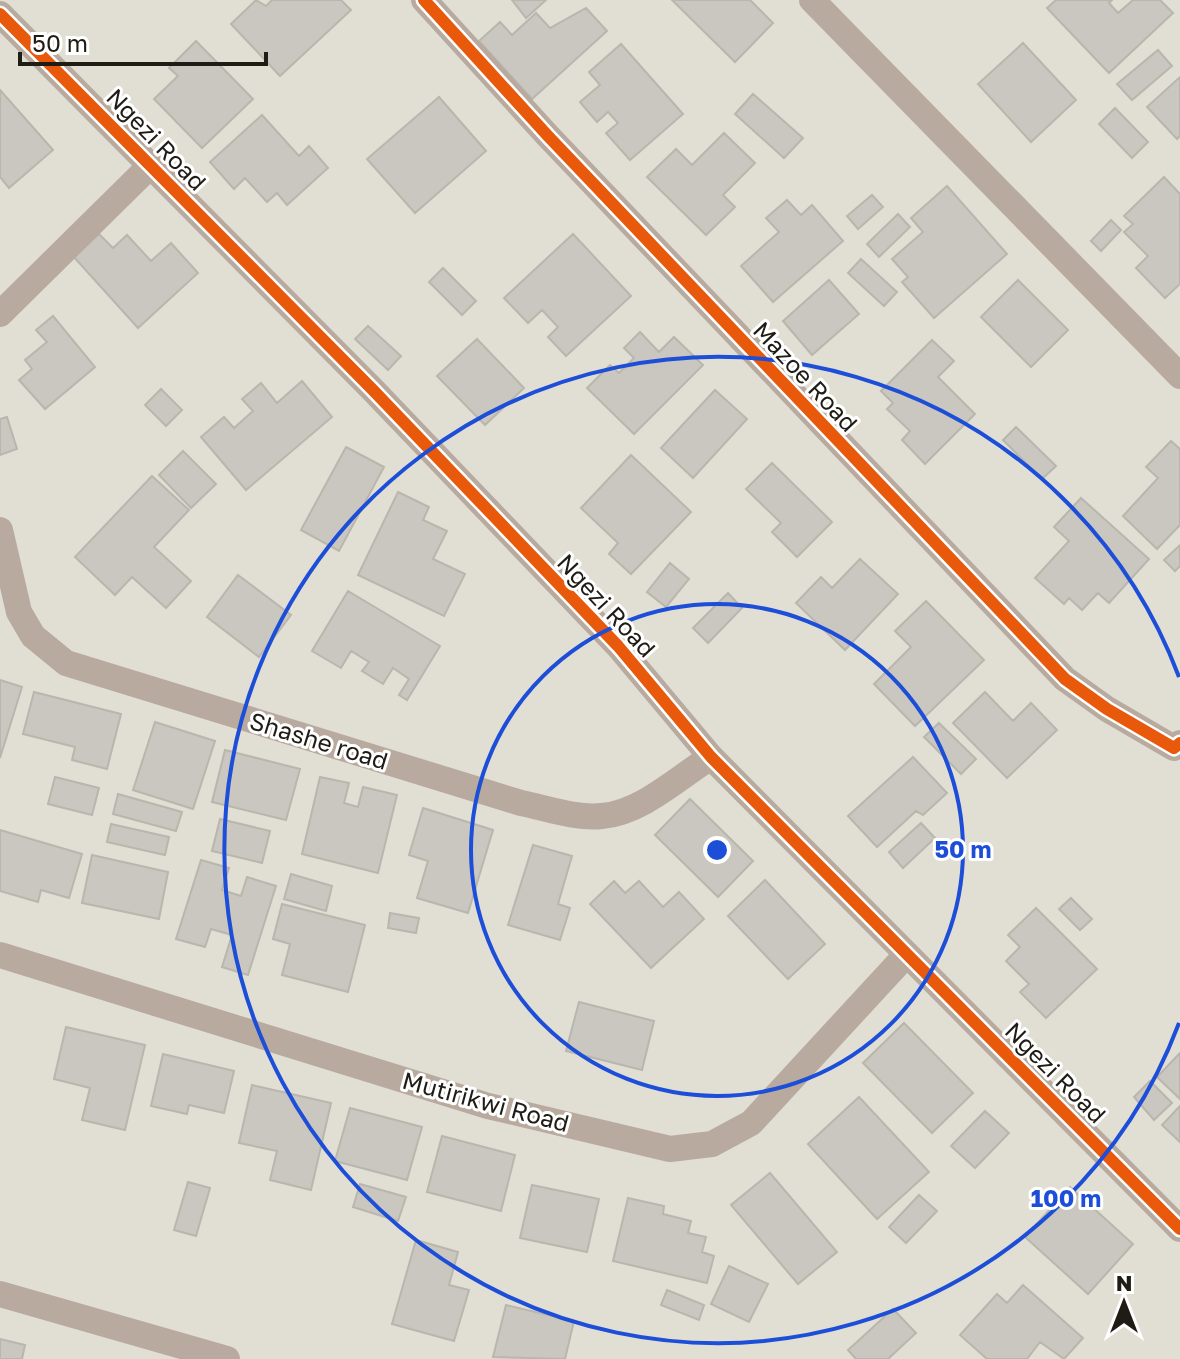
<svg xmlns="http://www.w3.org/2000/svg" width="1180" height="1359" viewBox="0 0 1180 1359" font-family="'Golos Text',sans-serif">
<rect width="100%" height="100%" fill="#e1ded4"/>
<!-- building -->
<path fill="#c9c7bf" stroke="#b9b6ae" stroke-width="2" d="M256 0 266 6 272 0H341L351 10 280 76 231 24Z
M512 0H546L526 18Z
M672 0H750L773 23 735 62Z
M1056 0H1112L1109 3 1118 13 1133 0H1160L1173 13 1109 73 1047 8Z
M586 8 607 31 532 99 479 41 500 22 512 35 536 13 550 28Z
M196 41 253 99 202 148 154 99 178 76 169 68Z
M1023 43 1076 100 1031 142 978 84Z
M621 44 683 114 630 160 606 133 618 123 608 112 597 122 580 102 600 85 589 72Z
M1158 50 1172 66 1132 100 1117 84Z
M1180 77V136L1177 139 1147 107Z
M0 90 53 150 9 188 0 177Z
M753 94 803 138 784 158 735 114Z
M439 97 486 151 415 213 367 159Z
M1115 108 1148 142 1132 158 1099 124Z
M262 115 299 156 309 146 328 168 287 205 277 193 267 202 245 178 234 189 210 162Z
M724 133 755 163 723 195 735 207 706 235 647 177 676 149 692 165Z
M1164 177 1180 194V284L1165 298 1136 268 1148 256 1124 232 1133 224 1124 216Z
M947 186 1007 254 934 318 902 282 908 277 892 259 923 232 911 218Z
M872 195 883 207 858 229 847 216Z
M787 200 801 215 812 205 843 241 773 302 741 266 779 232 766 218Z
M898 214 910 227 879 257 867 244Z
M1111 220 1121 230 1101 251 1091 241Z
M99 234 113 248 127 235 151 261 171 243 198 273 138 328 73 256Z
M573 234 631 296 566 356 548 337 558 327 542 310 528 323 504 298Z
M861 259 897 292 884 306 848 273Z
M443 268 476 301 462 315 429 282Z
M829 280 859 314 812 355 783 321Z
M1018 280 1068 330 1031 367 981 317Z
M53 316 95 367 45 409 19 380 32 369 25 360 47 342 36 330Z
M368 326 401 356 388 370 355 339Z
M640 332 659 352 674 337 703 365 634 434 587 388 610 365 619 373 634 358 624 348Z
M477 339 524 388 485 425 437 376Z
M932 340 954 361 938 377 975 414 925 464 902 440 910 431 887 409 893 403 881 391Z
M302 381 332 417 246 490 201 437 224 417 234 428 253 411 242 399 261 383 277 403Z
M161 389 182 410 166 426 145 405Z
M715 390 747 419 693 478 661 448Z
M7 417 17 449 0 455V419Z
M1016 427 1056 466 1042 479 1003 440Z
M1171 441 1180 449V525L1157 549 1123 516 1158 478 1146 467Z
M346 447 384 467 339 551 301 530Z
M183 451 216 484 191 508 159 475Z
M631 455 691 512 631 574 609 554 618 543 581 508Z
M772 463 832 522 797 557 772 532 781 523 746 489Z
M152 476 189 510 154 547 191 581 166 608 132 577 115 595 75 557Z
M398 492 429 507 423 520 447 531 433 559 465 574 444 616 358 575Z
M1081 498 1149 559 1109 603 1098 593 1082 610 1069 598 1064 604 1035 578 1069 541 1054 527Z
M1180 545V566L1175 571 1164 560Z
M860 559 898 594 845 650 796 603 821 577 832 588Z
M670 563 689 579 666 607 647 592Z
M238 575 291 615 259 657 207 617Z
M348 591 440 646 407 700 399 695 409 679 393 668 383 684 362 671 369 662 351 651 341 668 312 651Z
M728 593 742 608 708 643 693 628Z
M926 601 984 660 915 726 874 684 911 647 895 631Z
M0 680 22 687 0 758Z
M34 692 121 714 107 769 72 760 75 747 23 734Z
M985 692 1013 721 1031 703 1057 730 1007 778 953 723Z
M155 722 215 741 193 809 133 790Z
M939 723 976 759 961 774 924 737Z
M225 750 300 769 286 820 212 802Z
M913 757 947 793 923 815 916 811 877 847 848 816Z
M55 777 99 788 92 815 48 804Z
M320 777 349 783 344 803 358 807 363 787 397 795 378 873 302 854Z
M118 794 182 812 176 831 113 814Z
M690 799 753 861 718 897 655 835Z
M423 808 493 830 468 913 417 898 428 861 409 855Z
M220 819 270 831 262 863 212 851Z
M921 823 935 838 903 868 889 852Z
M111 824 169 837 165 855 107 842Z
M0 830 82 854 69 898 41 890 38 902 0 891Z
M533 845 572 856 558 904 570 908 560 940 508 925Z
M92 855 168 872 159 919 82 903Z
M201 860 229 868 222 890 241 896 247 877 276 886 248 975 222 967 232 935 211 929 205 947 176 939Z
M291 874 332 886 326 911 284 899Z
M765 880 825 944 788 979 728 916Z
M614 881 625 893 639 881 663 907 679 892 704 919 651 968 590 904Z
M1071 898 1092 919 1080 930 1059 909Z
M282 904 365 925 348 992 282 975 290 944 273 939Z
M1036 908 1097 969 1046 1018 1020 992 1029 984 1006 961 1020 947 1008 935Z
M390 913 419 918 416 933 388 928Z
M579 1002 654 1021 642 1070 566 1051Z
M904 1023 973 1093 932 1133 863 1063Z
M66 1027 145 1045 125 1130 82 1120 90 1088 54 1079Z
M1180 1053V1099L1157 1077Z
M163 1054 234 1071 224 1113 189 1105 187 1114 151 1106Z
M1150 1081 1172 1103 1154 1120 1134 1097Z
M252 1085 331 1103 311 1190 270 1180 277 1151 239 1143Z
M859 1097 929 1172 877 1219 808 1144Z
M1180 1106V1142L1162 1125Z
M350 1108 422 1127 407 1180 335 1161Z
M985 1111 1009 1133 975 1168 951 1146Z
M442 1136 515 1155 501 1211 427 1192Z
M770 1173 837 1252 798 1284 731 1205Z
M188 1182 210 1188 196 1236 174 1230Z
M360 1184 406 1197 398 1221 353 1207Z
M532 1185 599 1199 587 1252 520 1238Z
M1070 1187 1133 1244 1088 1294 1025 1237Z
M919 1195 937 1211 906 1243 889 1227Z
M628 1198 664 1206 663 1214 691 1221 688 1233 706 1237 702 1252 714 1256 707 1283 613 1261Z
M416 1240 458 1252 449 1285 469 1290 454 1341 392 1324Z
M729 1266 768 1284 749 1322 711 1304Z
M1023 1285 1083 1338 1064 1359 1040 1342 1027 1359H987L960 1335 997 1294 1007 1303Z
M667 1290 704 1305 699 1320 661 1305Z
M506 1305 574 1321 565 1359 493 1357Z
M893 1309 916 1333 888 1359H856L848 1350Z
M0 1339 25 1345 22 1359H0Z"/>
<g fill="none" stroke-linecap="round" stroke-linejoin="round">
<!-- street -->
<path stroke="#b9aa9f" stroke-width="26" d="M424 0 548 136 1065 679 1107 709 1174 748 1180 743
M812 0 1180 376
M0 14 372 389 618 646 711 757 1180 1229
M0 314 151 165
M0 530 19 612 33 636 66 663 521 803C546 808 576 819 602 816 641 813 679 777 711 757
M0 955 488 1106 670 1149 712 1144 751 1123 907 954
M0 1294 227 1359"/>
<defs>
<path id="cycleway" d="M424 0 548 136 1065 679 1107 709 1174 748 1180 743
M0 14 372 389 618 646 711 757 1180 1229"/>
</defs>
<!-- cycleway casing -->
<use href="#cycleway" stroke="#fff" stroke-width="17"/>
<!-- cycleway -->
<use href="#cycleway" stroke="#e8590c" stroke-width="12"/>
</g>
<!-- distance rings -->
<g fill="none" stroke="#1d4ed8" stroke-width="4">
<circle cx="717" cy="850" r="246"/>
<path d="M1179 1023A493 493 0 1 1 1179 677"/>
</g>
<g text-anchor="middle" dominant-baseline="central" stroke-width="6" stroke-linejoin="round" paint-order="stroke">
<!-- street labels -->
<g font-size="24" fill="#1e1c15" stroke="#fff">
<text transform="translate(157 139) rotate(46)">Ngezi Road</text>
<text transform="translate(806 376) rotate(47)">Mazoe Road</text>
<text transform="translate(607 605) rotate(47)">Ngezi Road</text>
<text transform="translate(319 740) rotate(17)">Shashe road</text>
<text transform="translate(1056 1072) rotate(45)">Ngezi Road</text>
<text transform="translate(486 1101) rotate(15)">Mutirikwi Road</text>
</g>
</g>
<circle cx="717" cy="850" r="12" fill="#1d4ed8" stroke="#fff" stroke-width="4"/>
<g font-size="24" text-anchor="middle" font-weight="bold" fill="#1d4ed8" stroke="#fff" stroke-width="6" stroke-linejoin="round" paint-order="stroke">
<text x="963" y="858">50 m</text>
<text x="1066" y="1207">100 m</text>
</g>
<!-- north arrow -->
<g transform="translate(1124 1303)" stroke="#ffffff" stroke-width="6" paint-order="stroke">
<path d="M0-6L14 30L0 20L-14 30Z" fill="#1e1c15"/>
<text y="-12" font-size="22" font-weight="bold" text-anchor="middle" fill="#1e1c15">N</text>
</g>
<!-- scale -->
<path d="M20 52v12h246v-12" fill="none" stroke="#1e1c15" stroke-width="4"/>
<text x="32" y="52" font-size="24" fill="#1e1c15" stroke="#ffffff" stroke-width="6" paint-order="stroke">50 m</text>
</svg>
